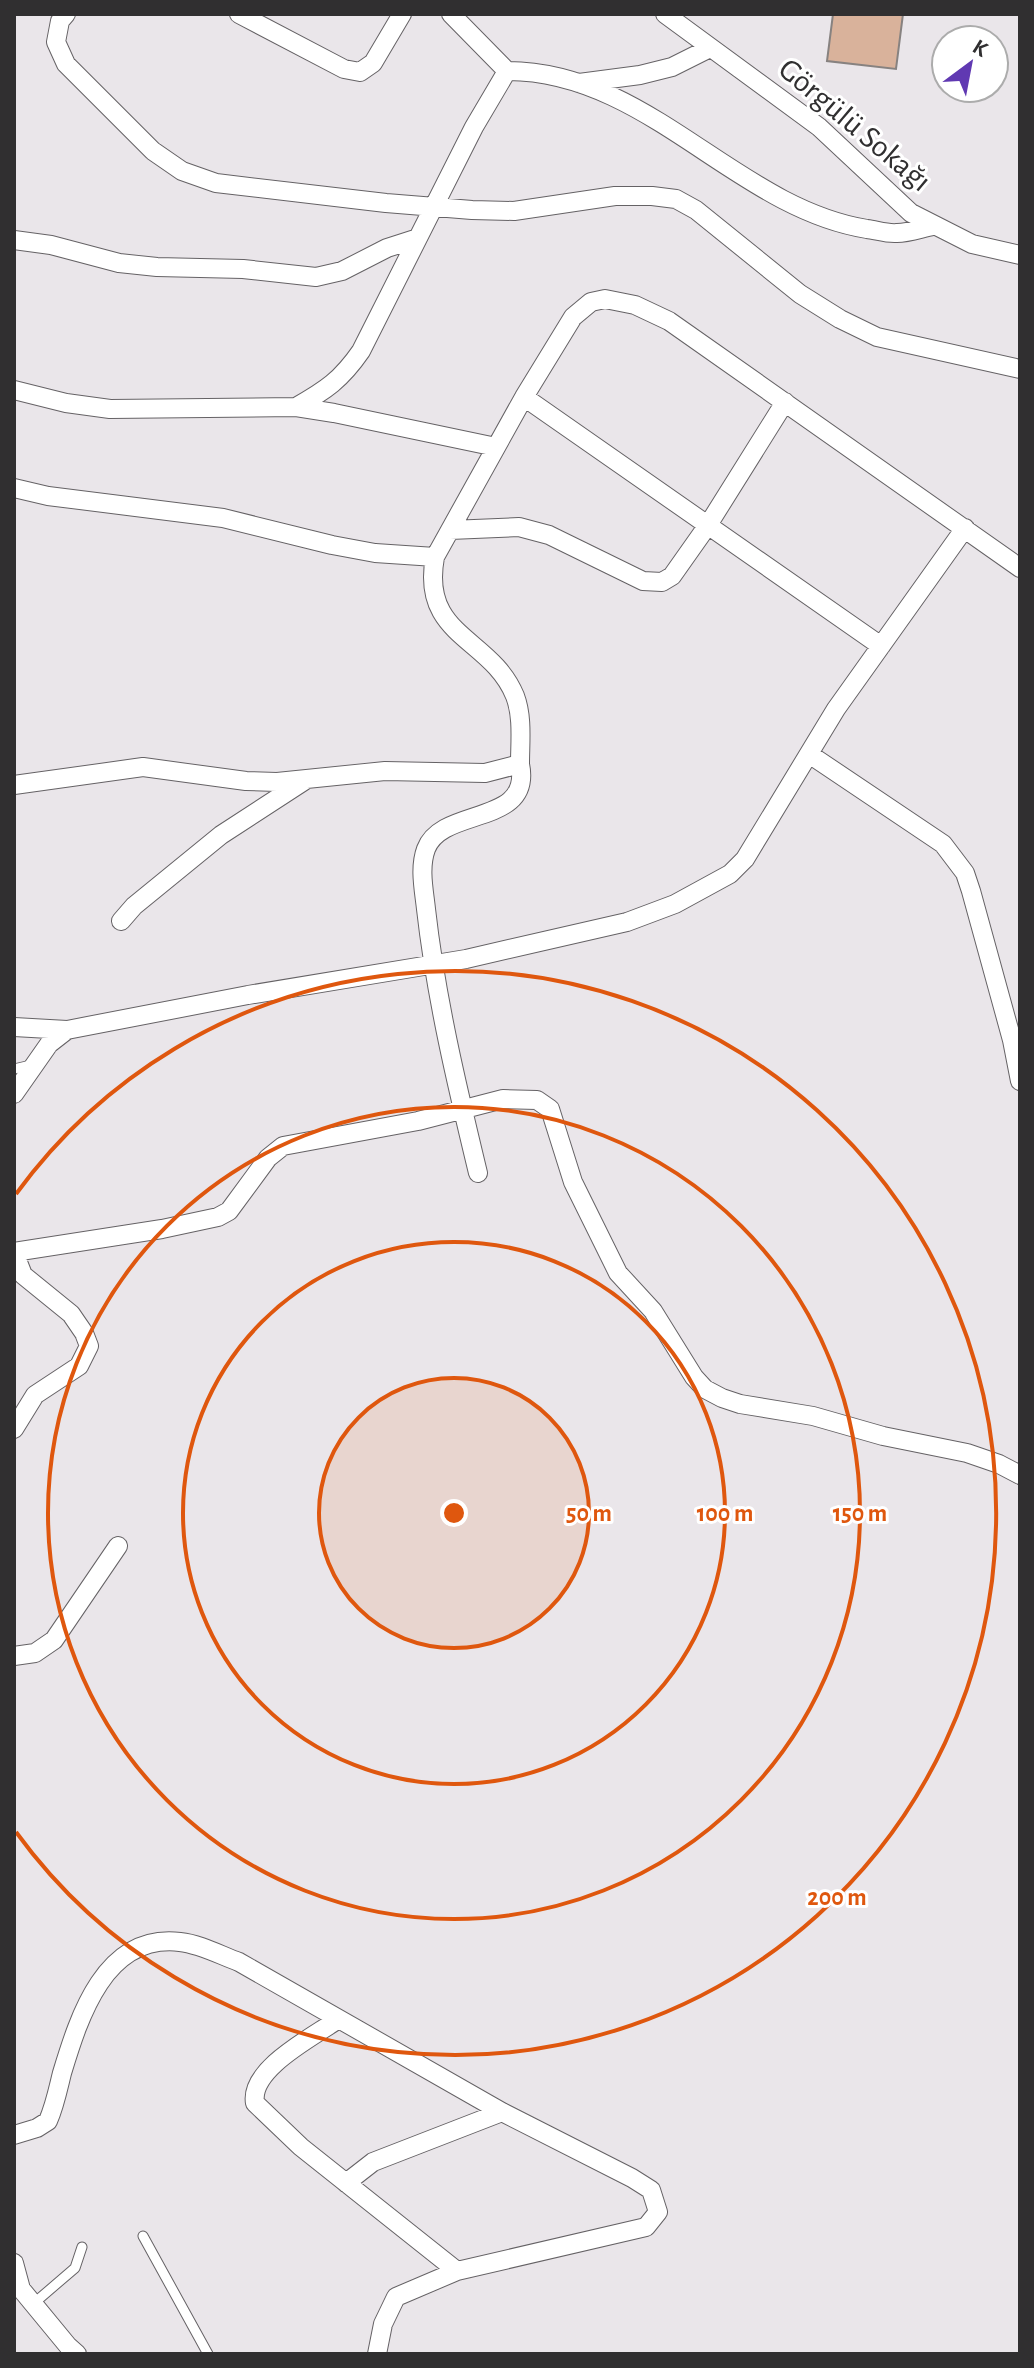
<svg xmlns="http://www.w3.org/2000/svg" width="1034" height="2368" viewBox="0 0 1034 2368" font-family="'Alegreya Sans',sans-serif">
<rect width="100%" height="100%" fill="#eae6ea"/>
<!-- building -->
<path fill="#d9b29b" stroke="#878280" stroke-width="2" d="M833 14H903L896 69 827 61Z"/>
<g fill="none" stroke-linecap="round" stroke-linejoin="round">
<defs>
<path id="lane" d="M14 1069 31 1065
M143 2236 208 2354
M33 2304 75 2268 82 2247"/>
<path id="street" d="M66 14 60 21 56 42 66 64 153 151 182 171 216 183 386 203 472 210 514 211 615 196H652L676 199 696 210 800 294 840 319 877 337 1020 369
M239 14 344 69 360 72 373 63 402 14
M451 14 507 71
M665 14 819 127 911 213 972 244 1020 255
M579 83 640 75 672 67 710 48
M14 240 51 245 119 263 157 267 243 269 316 277 342 271 387 248 418 238
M14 390 66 403 110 409 296 407 334 413 496 447
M524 397 881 646
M296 407C326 390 341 380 361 351L474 127 507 71C648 71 736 208 867 229 876 230 887 234 897 233 909 233 922 228 933 226
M14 488 48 496 223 518 332 545 375 553 435 557 524 397 573 317 591 302 605 299 635 305 669 321 1020 568
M450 530 519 527 549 535 643 581 662 582 672 576 708 525 785 402
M809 754 943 844 965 873 971 891 1012 1040 1020 1081
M14 785 143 767 246 781 277 782 385 771 485 773 520 764C520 742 523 717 515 696 491 637 420 637 435 557
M121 921 134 906 221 835 304 781
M14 1027 67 1030 248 995 466 959 544 941 627 922 675 904 730 874 745 859 836 709 965 528
M14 1094 49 1044 67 1030
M478 1173C457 1086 436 998 426 909 424 890 419 868 426 849 442 806 533 827 520 764
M14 1252 162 1229 218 1217 229 1211 268 1158 283 1146 418 1121 503 1099 537 1100 550 1109 573 1182 618 1273 653 1311 694 1377 705 1389 722 1398 740 1404 813 1416 883 1436 967 1453 999 1464 1020 1475
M14 1252 23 1275 71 1314 84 1333 89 1346 79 1366 35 1395 14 1429
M14 1656 35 1653 54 1640 118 1546
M337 2020C313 2037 249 2069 255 2103L301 2147 457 2271
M14 2135 37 2128 48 2121C55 2105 58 2089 62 2073 79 2017 105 1933 180 1942 200 1944 220 1955 239 1962L502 2112 632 2178 651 2190 658 2212 646 2227 457 2271 396 2297 383 2324 377 2354
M346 2183 373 2162 502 2112
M14 2263 21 2289 68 2346 77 2354"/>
</defs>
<!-- lane casing -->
<use href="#lane" stroke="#656265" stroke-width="11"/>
<!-- street casing -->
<use href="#street" stroke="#656265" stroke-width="20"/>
<!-- lane -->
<use href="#lane" stroke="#fff" stroke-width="9"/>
<!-- street -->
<use href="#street" stroke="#fff" stroke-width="18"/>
</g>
<!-- distance rings -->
<circle cx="454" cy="1513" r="135" fill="#df570e" fill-opacity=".12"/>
<g fill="none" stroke="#df570e" stroke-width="4">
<circle cx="454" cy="1513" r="135"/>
<circle cx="454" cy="1513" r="271"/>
<circle cx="454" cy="1513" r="406"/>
<path d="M16 1194A542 542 0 1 1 16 1832"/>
</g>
<g text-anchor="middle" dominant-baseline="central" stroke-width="6" stroke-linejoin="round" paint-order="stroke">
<!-- street labels -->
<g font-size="32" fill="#302f30" stroke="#fff">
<text transform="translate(855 125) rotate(40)">Görgülü Sokağı</text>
</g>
</g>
<circle cx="454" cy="1513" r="12" fill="#df570e" stroke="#fff" stroke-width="4"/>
<g font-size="24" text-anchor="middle" font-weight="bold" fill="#df570e" stroke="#fff" stroke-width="6" stroke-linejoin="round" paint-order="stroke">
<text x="589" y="1521">50 m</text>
<text x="725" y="1521">100 m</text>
<text x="860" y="1521">150 m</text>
<text x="837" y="1905">200 m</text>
</g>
<!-- border -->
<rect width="1034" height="2368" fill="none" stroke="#302f30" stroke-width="32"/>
<!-- north arrow -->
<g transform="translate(970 64) rotate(32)"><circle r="38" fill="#ffffff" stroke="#acacac" stroke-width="2"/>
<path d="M0-6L14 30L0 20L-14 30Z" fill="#6039b2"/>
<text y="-12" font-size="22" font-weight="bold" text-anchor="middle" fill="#302f30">K</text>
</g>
</svg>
